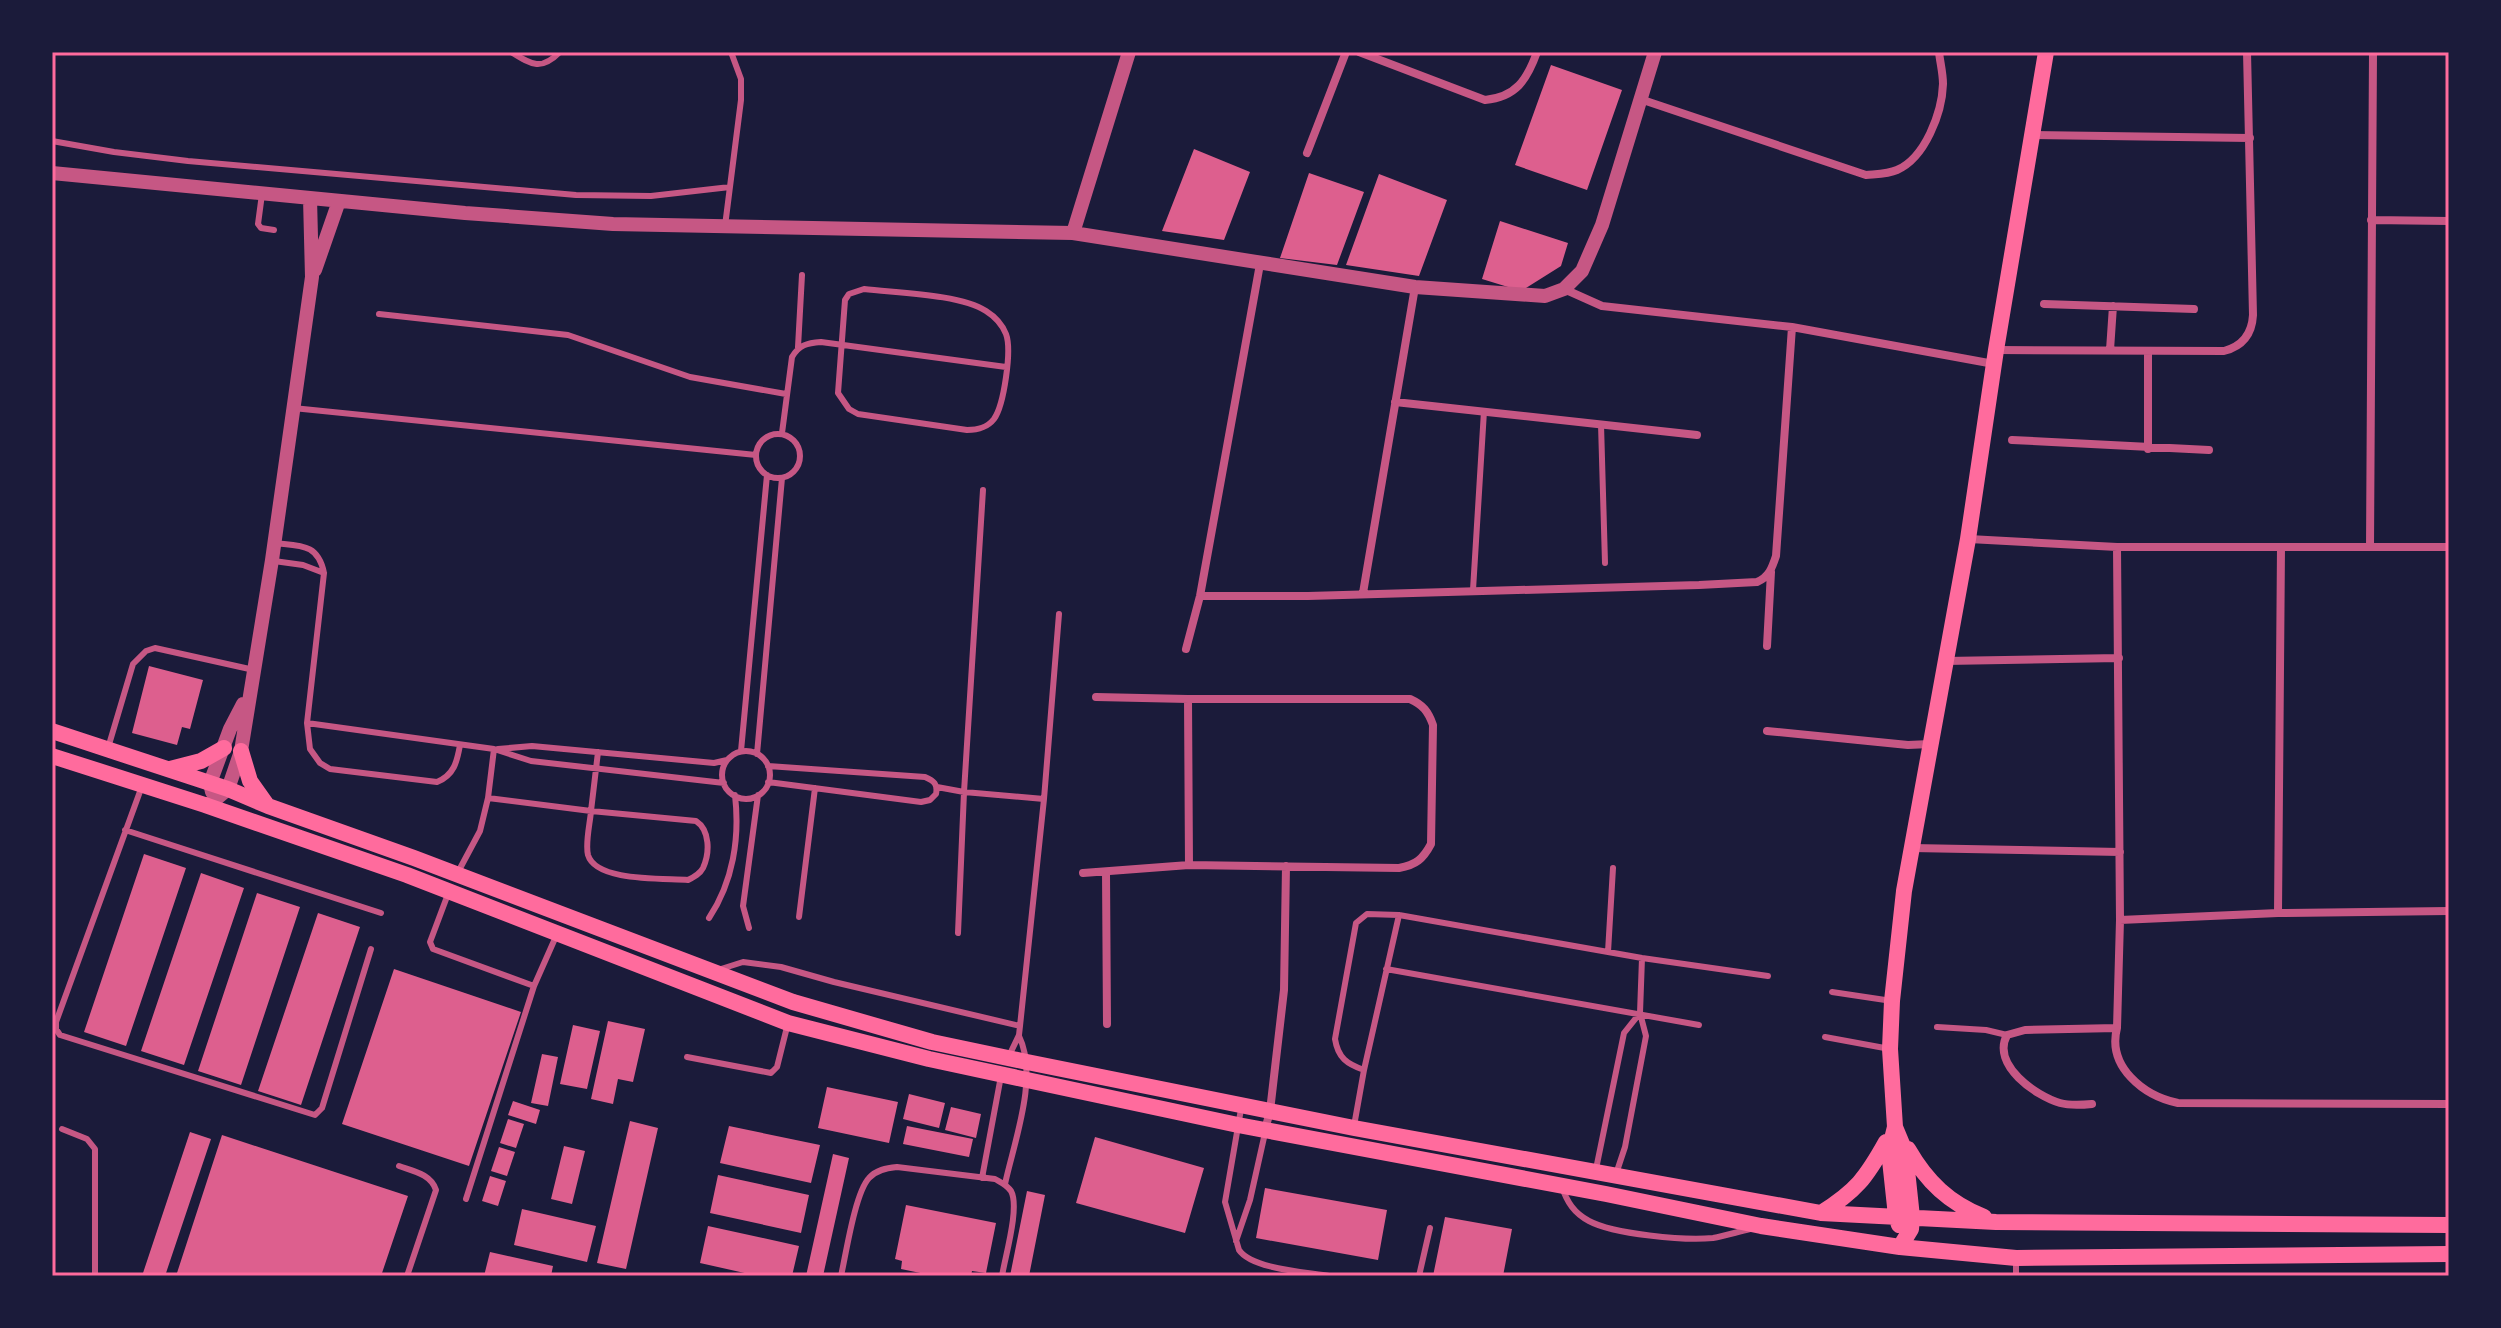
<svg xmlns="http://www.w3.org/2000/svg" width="2501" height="1328" viewBox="0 0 2501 1328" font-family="Georgia,serif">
<rect width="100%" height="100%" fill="#1b1b3a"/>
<!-- building -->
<path fill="#dd5f8e" d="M1551 65 1622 90 1587 190 1515 165Z
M1194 149 1250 172 1224 240 1162 231Z
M1309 173 1364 192 1337 265 1280 258Z
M1379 174 1447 200 1419 276 1346 265Z
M1500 221 1568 243 1561 266 1521 291 1482 279Z
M149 666 203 680 190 729 182 727 177 745 132 733Z
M144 854 186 868 126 1046 84 1032Z
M201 873 244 888 184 1065 141 1051Z
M257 893 300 907 241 1085 198 1071Z
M318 913 360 927 301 1105 258 1091Z
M394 969 521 1012 469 1166 342 1124Z
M608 1021 645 1029 633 1082 618 1079 613 1104 591 1099Z
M573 1025 600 1031 587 1089 560 1084Z
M542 1054 558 1057 548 1106 531 1103Z
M827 1087 898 1102 889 1143 818 1128Z
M909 1094 945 1103 939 1128 903 1119Z
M513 1101 540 1110 536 1124 508 1115Z
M951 1107 981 1114 976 1138 945 1130Z
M508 1119 524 1124 516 1148 500 1143Z
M630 1121 658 1128 626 1269 597 1263Z
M729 1126 820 1145 811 1183 720 1163Z
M907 1126 973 1139 969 1157 903 1144Z
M190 1132 211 1139 165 1276H142Z
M222 1135 408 1196 381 1276H176Z
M1095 1137 1204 1168 1185 1233 1076 1203Z
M564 1146 585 1151 572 1204 551 1199Z
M499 1147 515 1152 507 1176 491 1171Z
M833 1154 849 1158 823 1276H806Z
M718 1175 809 1195 801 1233 710 1213Z
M490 1176 506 1181 498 1206 482 1201Z
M1265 1188 1387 1210 1378 1260 1256 1238Z
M1027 1191 1045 1195 1029 1276H1010Z
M906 1205 996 1223 986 1273 972 1271 971 1276H935L901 1269 902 1261 895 1259Z
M522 1209 596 1226 587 1262 514 1245Z
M1445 1217 1512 1229 1503 1276H1433Z
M708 1226 799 1246 792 1276H758L700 1263Z
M490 1252 553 1266 551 1276H484Z"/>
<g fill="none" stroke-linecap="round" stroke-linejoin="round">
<!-- service -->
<path stroke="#c65784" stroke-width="6" d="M511 52C532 65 541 71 560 52
M52 141 114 152 188 161 576 195 651 196 730 187
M262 194 258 224 261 228 274 230
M725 226 741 100V79L731 52
M864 289C896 293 960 294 986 311 994 316 1002 324 1006 334 1012 350 1004 405 994 419 987 428 978 430 967 430L858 414 849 409 838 393 845 300 849 294Z
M379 314 568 335 690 377 786 394
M798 347 802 275
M293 408 756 455
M1601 424 1605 563
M782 433 792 357C799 345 807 343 821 342L1006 367
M756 456a22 22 0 1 1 44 0a22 22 0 1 1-44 0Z
M274 543C300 546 318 543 324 573L307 723 310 749 320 763 330 769 437 782C454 775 457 762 460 745
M274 561 303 565 324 573
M1473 590 1484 411
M307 723 494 749 531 761 724 783
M108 748 133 664 146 651 155 648 254 670
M498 749 532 746 714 763 727 760
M741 751 767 475
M722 775a24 24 0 1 1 48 0a24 24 0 1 1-48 0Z
M757 754 782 478
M768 766 925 777C934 781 938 784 936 794L930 800 921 802 768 782
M142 786 56 1022V1029L60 1035 315 1115 322 1108 371 949
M937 787 964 792 983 490
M488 798 591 811 598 752
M591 811 696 821C710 830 710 853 703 868 700 874 694 877 688 880 664 878 596 882 588 855 585 843 590 824 591 811Z
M125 830 381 913
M457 874 480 831 488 798 494 749
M448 894 430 942 433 949 534 986
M799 917 815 788
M709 918C733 882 740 838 735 795
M749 928 743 906 758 795
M958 933 964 792 1044 799
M1608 952 1613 868
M721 969 743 962 781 967 834 982 1020 1026
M1386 969 1699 1025
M1832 992 1892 1001
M1937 1027 1986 1030 2007 1035
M1825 1037 1890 1049
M687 1057 771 1073 777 1067 788 1023
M1008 1058 1019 1035 1020 1026 1044 799 1059 614
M1364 1070C1347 1064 1338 1058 1335 1039L1356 923 1367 914 1399 915 1642 958 1768 976
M1241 1109 1225 1202 1239 1250C1252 1269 1305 1272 1329 1276
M1354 1126 1364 1070 1399 915
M62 1129 87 1139 95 1149V1276
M399 1166C413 1171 431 1174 436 1190L407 1276
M1596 1169 1624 1033 1640 1013
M1616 1174 1625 1147 1646 1036 1640 1013 1642 958
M982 1178 1001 1076
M1005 1184C1014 1142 1039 1077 1019 1036
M1562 1187C1567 1202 1574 1213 1589 1221 1613 1234 1685 1241 1713 1238 1725 1236 1737 1232 1750 1229
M466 1199 534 986 557 934
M1236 1241 1250 1200 1265 1133
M841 1276C846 1254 855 1193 869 1178 876 1170 886 1168 897 1167L995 1179C1002 1183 1007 1185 1011 1191 1020 1207 1005 1257 1002 1276
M1419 1276 1430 1228
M2016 1276V1260"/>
<!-- minor -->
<path stroke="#c65784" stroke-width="8" d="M1359 52 1485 100C1516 97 1527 80 1537 52
M1640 99 1866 175C1876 174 1888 174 1897 170 1925 158 1942 113 1943 84 1943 73 1940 62 1939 52
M2033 135 2250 138
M1307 153 1346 52
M2371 220 2449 221
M1564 289 1602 306 1792 327 1994 364
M2044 304 2194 309
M1997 350 2224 351C2243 346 2252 334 2253 315L2247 52
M2110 350 2113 306
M1395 402 1697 435
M2012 440 2209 450
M2148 449V351
M1969 539 2117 547H2449
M2117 547 2120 920 2117 1028C2107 1067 2144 1096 2178 1103L2449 1104
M2370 547 2373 52
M1363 593 1415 287
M1200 596H1308L1699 585 1757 582C1769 577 1772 568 1776 556L1792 327
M1767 646 1771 572
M1186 649 1200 596 1260 264
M1945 661 2119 658
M1188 699 1189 865
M1767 731 1908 745 1930 744
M1912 848 2120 852
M1106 872 1107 1024
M1083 873 1189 865 1399 868C1416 865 1423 859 1431 844L1433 725C1428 711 1423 705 1410 699H1188L1096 697
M2278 913 2281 547
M2120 920 2278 913 2449 911
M2092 1104C2082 1105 2071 1106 2060 1103 2036 1096 1991 1065 2007 1035L2025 1030 2117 1028
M1265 1130 1270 1111 1284 990 1286 866"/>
<!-- tertiary -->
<path stroke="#c65784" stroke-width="14" d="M52 173 465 213 613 224 1073 233 1415 287 1545 296 1564 289 1582 271 1602 225 1655 52
M1073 233 1129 52
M315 270 339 201
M212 792 210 783 230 729 243 704
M205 805 215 800 228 789 241 751 272 560 312 277 310 198"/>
<!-- secondary -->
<path stroke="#ff6b9d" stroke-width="16" d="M52 731 228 789 268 806 414 858 793 1002 932 1042 1027 1062 1354 1128 1821 1213 1996 1222 2449 1225
M241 751 250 781 267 805
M52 756 205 805 407 875 788 1023 929 1059 1238 1125 1606 1194 1761 1226 1900 1247 2016 1258 2449 1254
M170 769 201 761 224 748
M1895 1127 1889 1151 1896 1216 1899 1225
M1908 1149C1927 1182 1949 1203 1984 1217
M1821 1213C1856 1191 1866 1178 1886 1142
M1900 1247 1911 1229 1912 1217 1905 1151 1895 1127 1890 1049 1892 1001 1904 891 1968 539 1996 350 2046 52"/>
</g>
<!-- border -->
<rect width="2501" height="1328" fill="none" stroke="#1b1b3a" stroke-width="108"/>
<rect x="54" y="54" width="2393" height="1220" fill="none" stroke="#ff6b9d" stroke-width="3"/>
</svg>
